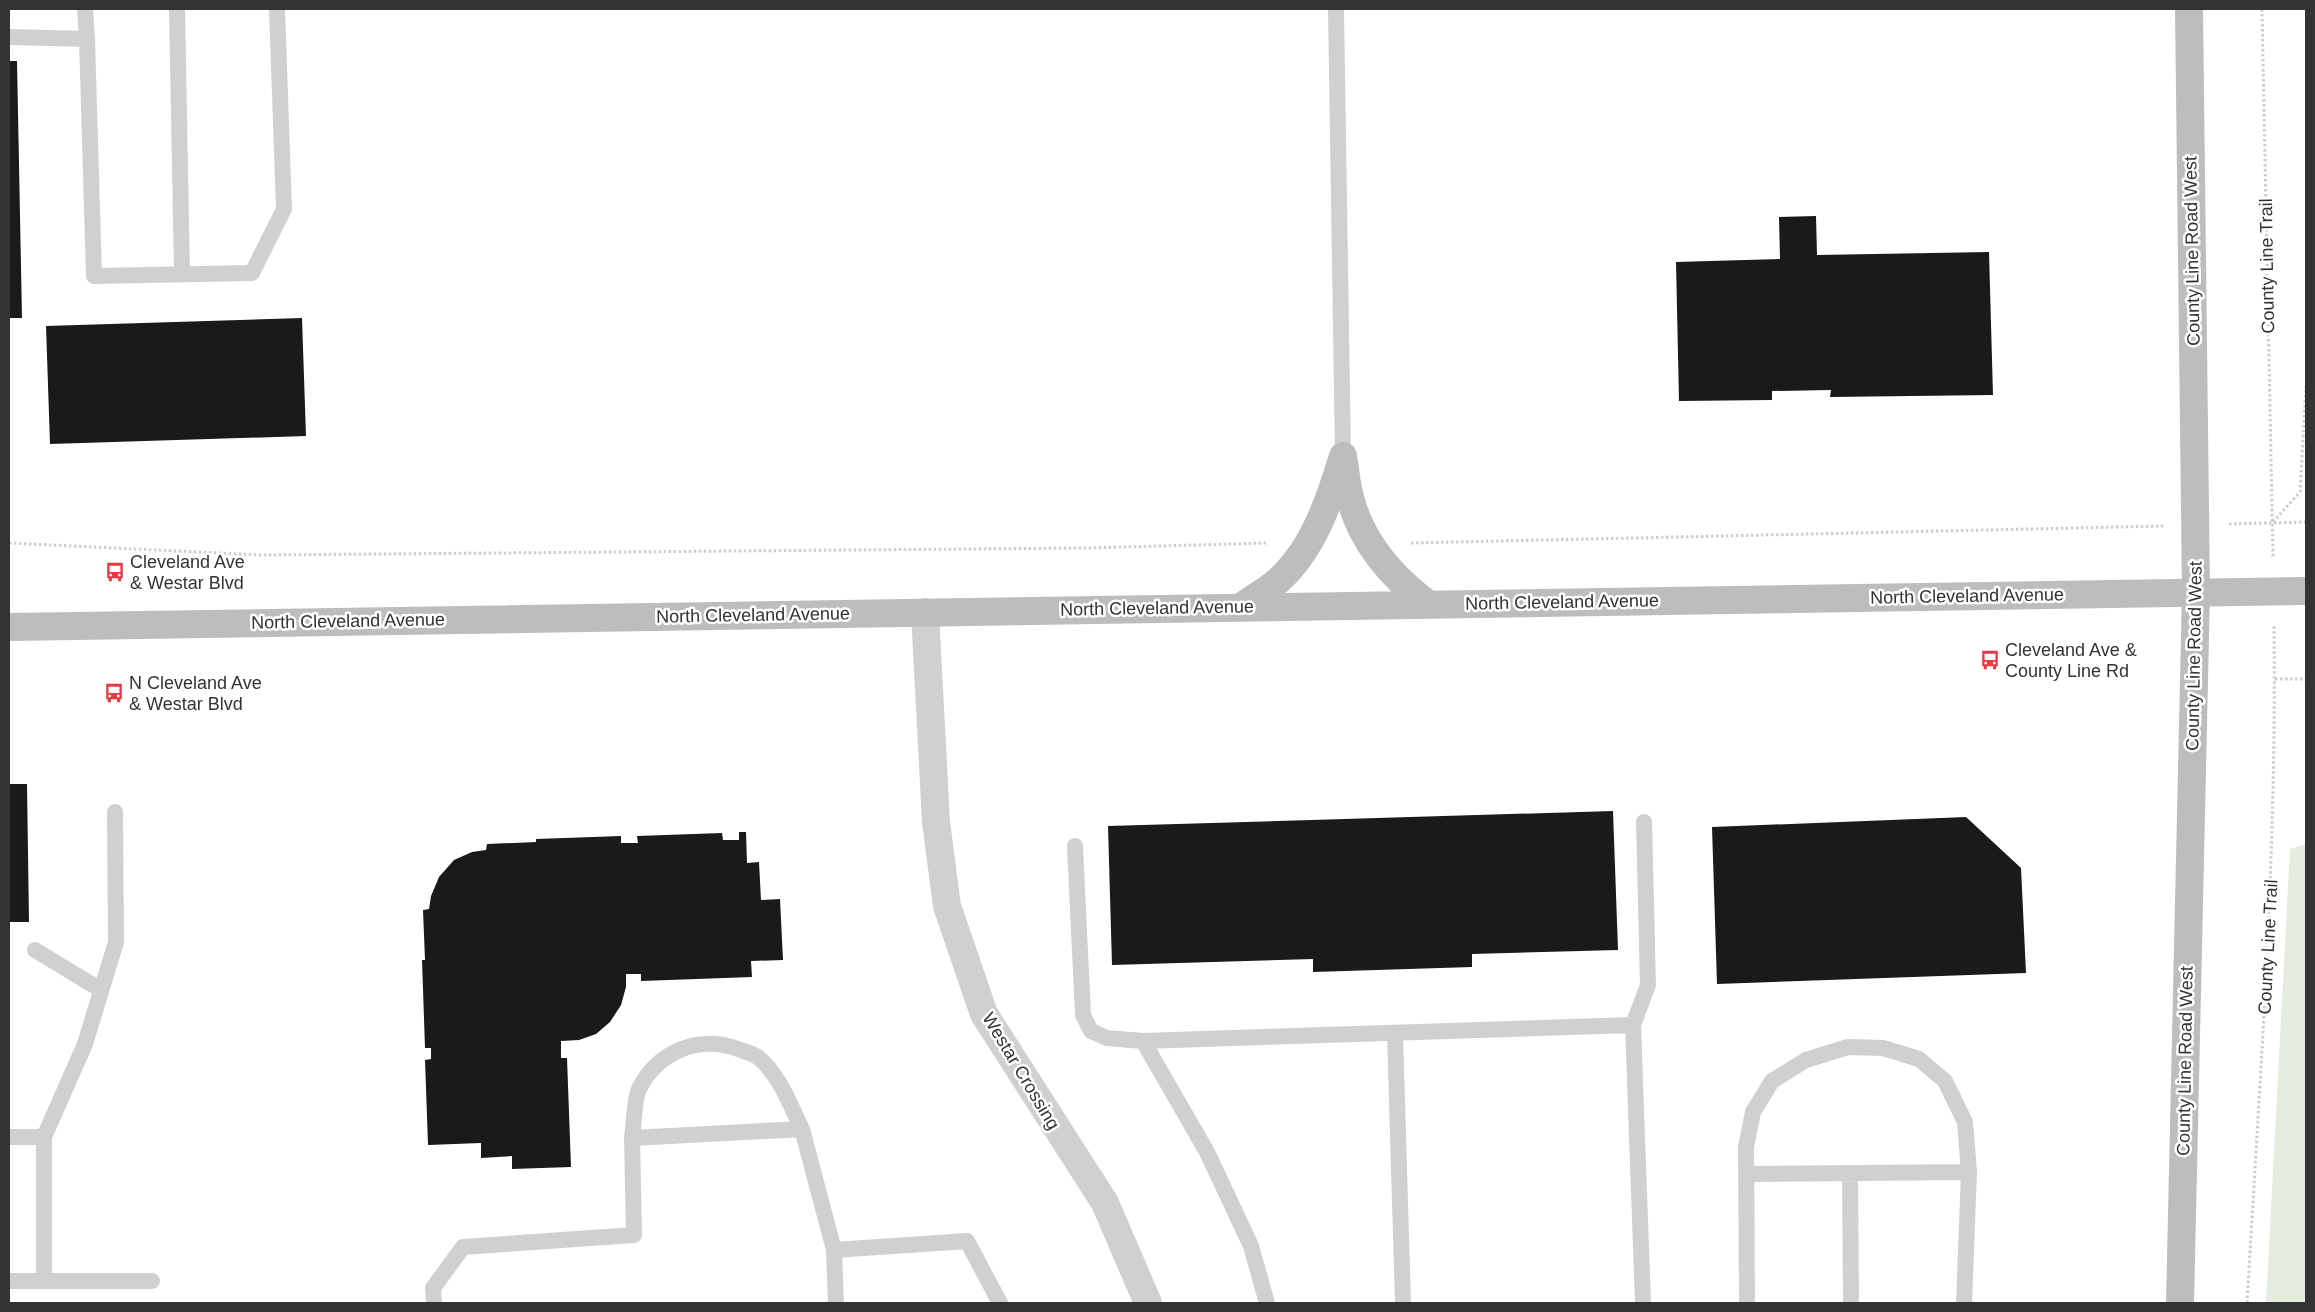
<svg xmlns="http://www.w3.org/2000/svg" width="2315" height="1312" viewBox="0 0 2315 1312" font-family="Arial,sans-serif">
<rect width="100%" height="100%" fill="#fff"/>
<!-- green -->
<path fill="#e6ecdf" d="M2306 844V1303H2266L2290 849Z"/>
<!-- building -->
<path fill="#1a1a1a" d="M9 61H17L22 318H9Z
M1816 216 1817 255 1989 252 1993 395 1830 397 1831 390 1772 391V400L1679 401 1676 262 1780 259 1779 217Z
M302 318 306 436 50 444 46 326Z
M9 784H27L29 922H9Z
M1613 811 1618 950 1472 954V967L1313 972V959L1112 965 1108 826Z
M1966 817 2021 868 2026 973 1717 984 1712 827Z
M739 832H746L747 863 759 862 761 900 780 899 783 960 751 961 752 977 641 981V974H626V987L621 1005 610 1022 596 1034 579 1040 561 1041V1058H567L571 1167 512 1169V1156L481 1158V1143L428 1145 425 1060 431 1059V1048H425L422 960H425L423 910 429 909 431 896 439 877 454 860 472 852 486 850 487 844 536 842V839L621 836V843H638L637 836 722 833 723 840H739Z"/>
<g fill="none" stroke-linecap="round" stroke-linejoin="round">
<!-- path -->
<path stroke="#cdcdcd" stroke-width="3" stroke-dasharray="2.5 2.5" stroke-linecap="butt" d="M2262 9 2273 558
M2273 522 2300 492 2306 386
M2229 524 2306 522
M9 543 262 555 1087 548 1268 543
M1411 543 2163 526
M2275 679H2306V684
M2247 1303C2260 1077 2277 851 2274 625"/>
<!-- service -->
<path stroke="#d0d0d0" stroke-width="16" d="M85 9 87 39
M177 9 182 274
M1336 9 1343 456
M9 37 87 39 94 276 252 273 284 209 277 9
M1075 846 1083 1015 1091 1031 1107 1038 1143 1041
M35 950 101 990
M1633 1025 1648 985 1644 822
M1395 1033 1403 1303
M9 1137H44
M632 1138C634 1125 634 1100 639 1089 658 1051 699 1035 738 1049 745 1052 754 1053 759 1058 780 1076 790 1105 802 1129
M1850 1173 1851 1303
M1746 1174 1969 1172
M834 1250 967 1241 1000 1303
M9 1281H152
M44 1281V1137L85 1044 116 942 115 812
M434 1303 433 1288 463 1247 634 1235 632 1138 802 1129 834 1250 836 1303
M1267 1303 1251 1246 1207 1152 1143 1041 1633 1025 1643 1303
M1747 1303 1746 1147 1753 1112 1772 1081 1806 1060 1848 1047 1883 1048 1919 1059 1945 1081 1965 1122 1969 1172 1964 1303"/>
<!-- minor -->
<path stroke="#d0d0d0" stroke-width="28" d="M925 612 936 822 947 906 984 1014 1105 1203 1148 1303"/>
<!-- secondary -->
<path stroke="#bdbdbd" stroke-width="28" d="M1344 462C1346 475 1347 488 1351 501 1363 544 1393 578 1428 604
M1241 607C1253 598 1268 590 1279 580 1314 548 1330 499 1343 456
M9 627 2306 591
M2180 1303 2196 592 2189 9"/>
</g>
<!-- icons -->
<defs>
<symbol id="bus-bare" viewBox="-9 -9 18 18"><path d="M-5-6H5V4H4V6H2V4H-2V6H-4V4H-5ZM-3.5-4V0h7V-4ZM-3.5 1.2v1.5H-2V1.2ZM2 1.2v1.5H3.5V1.2Z" fill="#e63946" stroke="#fff" stroke-width="2.5" paint-order="stroke"/></symbol>
</defs>
<g fill-rule="evenodd">
<use href="#bus-bare" x="101" y="558" width="28" height="28"/>
<use href="#bus-bare" x="1976" y="646" width="28" height="28"/>
<use href="#bus-bare" x="100" y="679" width="28" height="28"/>
</g>
<g text-anchor="middle" dominant-baseline="central" stroke-width="5" stroke-linejoin="round" paint-order="stroke">
<!-- street labels -->
<g font-size="18" fill="#333" stroke="#fff">
<text transform="translate(2192 251) rotate(-91)">County Line Road West</text>
<text transform="translate(2267 266) rotate(-91)">County Line Trail</text>
<text transform="translate(1967 596) rotate(-1)">North Cleveland Avenue</text>
<text transform="translate(1562 602) rotate(-1)">North Cleveland Avenue</text>
<text transform="translate(1157 608) rotate(-1)">North Cleveland Avenue</text>
<text transform="translate(753 615) rotate(-1)">North Cleveland Avenue</text>
<text transform="translate(348 621) rotate(-1)">North Cleveland Avenue</text>
<text transform="translate(2194 656) rotate(-89)">County Line Road West</text>
<text transform="translate(2268 947) rotate(-87)">County Line Trail</text>
<text transform="translate(2185 1061) rotate(-89)">County Line Road West</text>
<text transform="translate(1021 1071) rotate(59)">Westar Crossing</text>
</g>
<!-- poi labels -->
<g font-size="18" fill="#333" stroke="#fff" text-anchor="start">
<text x="130" y="562">Cleveland Ave<tspan x="130" dy="21">&amp; Westar Blvd</tspan></text>
<text x="2005" y="650">Cleveland Ave &amp;<tspan x="2005" dy="21">County Line Rd</tspan></text>
<text x="129" y="683">N Cleveland Ave<tspan x="129" dy="21">&amp; Westar Blvd</tspan></text>
</g>
</g>
<!-- border -->
<rect width="2315" height="1312" fill="none" stroke="#333333" stroke-width="20"/>
</svg>
